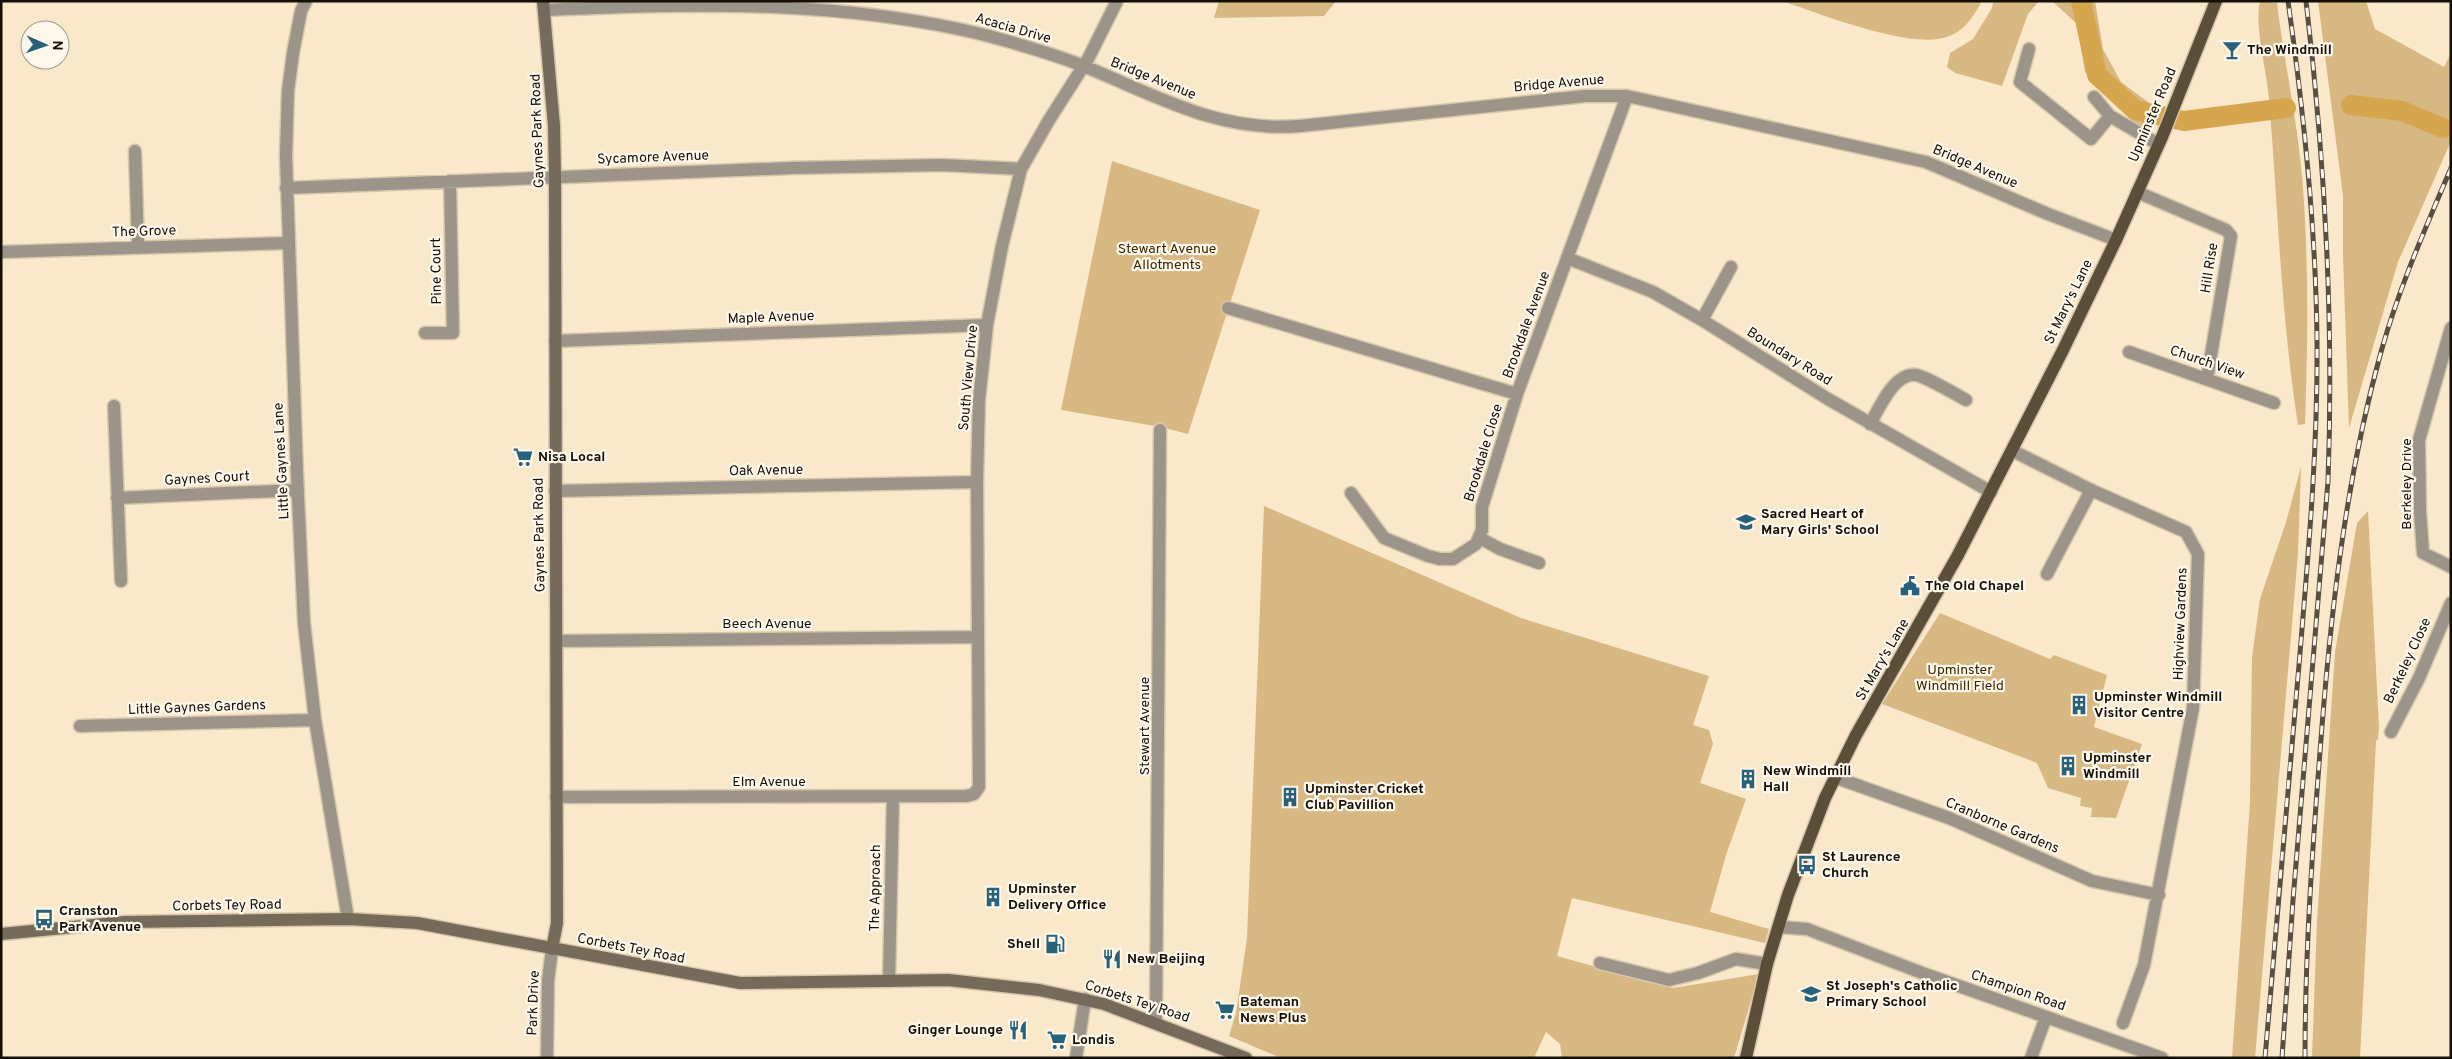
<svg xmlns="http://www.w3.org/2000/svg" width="2452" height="1059" viewBox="0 0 2452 1059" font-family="Overpass,sans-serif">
<rect width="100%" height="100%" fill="#fae8cb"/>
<!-- green -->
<path fill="#d8b882" d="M1219 1H1336L1324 16 1214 18Z
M1782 1H1982C1974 15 1967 28 1952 35 1916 53 1822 14 1782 1Z
M1993 1H2039L2028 14 2002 86 1955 73 1947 67 1950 53 1973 39 1992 8Z
M2052 1H2095L2103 49 2121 82 2152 105 2149 119 2139 128 2085 72 2077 24Z
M2260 1 2277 3C2284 61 2297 118 2302 176 2309 258 2308 341 2305 424L2298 425C2281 317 2278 208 2269 99 2267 71 2254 27 2260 1Z
M2318 1H2366L2375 29 2444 67 2451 53V141L2398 262 2349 428 2343 256V196Z
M1112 161 1260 210 1188 434 1161 427 1061 410Z
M2301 467 2298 554 2255 1058H2232L2250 802 2252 657 2260 599 2286 522Z
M1264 506 1521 618 1709 676 1693 725 1709 730 1713 744 1700 783 1746 799 1726 855 1710 912 1769 929 1765 943 1572 898 1557 956 1673 988 1759 974 1734 1058H1562L1560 1044 1546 1032 1534 1058H1281L1229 1036 1236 1013 1247 938Z
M2368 511 2379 728 2378 739 2376 741 2360 1058H2312L2317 920 2335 652 2357 523Z
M1940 613 2050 659 2054 655 2107 675 2094 727 2142 744 2116 818 2091 817 2092 808 2080 806 2081 798 2048 788 2037 763 1882 704Z"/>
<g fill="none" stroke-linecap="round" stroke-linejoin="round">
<!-- river -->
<path stroke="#d6a64e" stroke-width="20" d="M2081 1 2097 75 2135 110 2184 121 2286 108
M2351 105 2402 111 2443 128"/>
<defs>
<path id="street" d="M306 1 301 11 293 53 288 91 286 155 297 474 304 623 315 720 348 919
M545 10C692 3 845 0 989 36 1021 45 1055 54 1086 67 1157 96 1220 133 1300 126L1585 96H1627L1926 162 2048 214 2116 240
M2029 49 2020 82 2091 139 2110 116 2158 144
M2094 97 2110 116
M135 151 138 247
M286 188 791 168 942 165 1021 169
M2137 192 2226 230 2231 236 2207 379
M1 252 287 243
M1567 258 1653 292 1702 320 1828 399 1991 492
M1228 308 1517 394
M1702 320 1731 267
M2451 328 2419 440 2420 511 2423 553 2451 567
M425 333H453L450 181
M555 341 987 325
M2129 352 2274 403
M114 406 121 581
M1870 424C1879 409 1894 372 1916 375 1927 377 1955 394 1966 400
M2013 451 2091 490 2186 532 2198 554 2193 708 2144 965 2123 1023
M555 491 977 482
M1351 493 1384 538 1428 556 1440 559H1453L1476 544 1482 530V507L1517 394 1627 96
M117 498 298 490
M1480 538 1500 549 1539 563
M2047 574 2091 490
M557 641 978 637
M80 726 315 720
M2391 732 2419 678 2451 603
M1834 777 1949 818 2092 881 2159 895
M556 797 967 796 974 794 979 787 977 482 979 400 987 325 1002 246 1021 169 1049 120 1088 59 1117 1
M1779 927 1807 929 1925 974 2162 1058
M1600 963 1669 980 1698 973 1736 959 1767 964
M889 981 893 797
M1156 1023 1160 430
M547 1058 548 981 552 949
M1076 1058 1085 999
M2031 1058 2046 1017"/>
<path id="secondary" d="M543 1 554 126 555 177 557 923 552 949
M1 934 125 922 348 919 417 923 740 983 948 980 1039 990 1104 1004 1246 1058"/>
<path id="primary" d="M1746 1058 1767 964 1788 895 1825 798 1856 735 1958 555 2063 350 2116 240 2162 137 2216 1"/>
</defs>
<!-- street casing -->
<use href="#street" stroke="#d5c5ab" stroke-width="15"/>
<!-- secondary casing -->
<use href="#secondary" stroke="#d5c5ab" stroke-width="15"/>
<!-- primary casing -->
<use href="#primary" stroke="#d5c5ab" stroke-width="15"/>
<!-- street -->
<use href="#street" stroke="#9c9488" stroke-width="12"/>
<!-- secondary -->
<use href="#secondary" stroke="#766b5a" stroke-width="12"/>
<!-- primary -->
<use href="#primary" stroke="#5b4f3a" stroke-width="12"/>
<defs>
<path id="rail" d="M2265 1058C2276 927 2287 796 2299 665 2308 557 2318 449 2317 341 2316 227 2304 114 2288 1
M2282 1058 2293 900 2328 481C2334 320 2325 161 2306 1
M2305 1058C2305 956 2312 854 2320 752 2330 618 2345 482 2381 352 2399 288 2425 229 2451 168"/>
</defs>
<!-- rail casing -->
<use href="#rail" stroke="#584f40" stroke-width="5"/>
<!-- rail -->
<use href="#rail" stroke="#fef7eb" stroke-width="3" stroke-dasharray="9" stroke-linecap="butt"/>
</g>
<!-- icons -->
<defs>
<symbol id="bar-bare" viewBox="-9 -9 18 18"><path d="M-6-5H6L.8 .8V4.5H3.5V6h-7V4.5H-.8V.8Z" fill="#27617a" stroke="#fef7eb" stroke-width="2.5" paint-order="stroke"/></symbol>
<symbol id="supermarket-bare" viewBox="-9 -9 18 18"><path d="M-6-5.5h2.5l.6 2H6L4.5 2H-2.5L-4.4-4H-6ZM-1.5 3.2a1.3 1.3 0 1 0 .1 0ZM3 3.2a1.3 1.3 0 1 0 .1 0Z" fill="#27617a" stroke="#fef7eb" stroke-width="2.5" paint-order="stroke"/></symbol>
<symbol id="school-bare" viewBox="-9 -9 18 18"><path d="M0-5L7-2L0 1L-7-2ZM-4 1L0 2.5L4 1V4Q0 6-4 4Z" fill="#27617a" stroke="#fef7eb" stroke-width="2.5" paint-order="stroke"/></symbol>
<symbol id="civic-bare" viewBox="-9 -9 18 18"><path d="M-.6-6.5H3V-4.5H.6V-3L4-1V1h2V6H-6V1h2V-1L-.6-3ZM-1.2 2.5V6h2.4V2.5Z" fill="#27617a" stroke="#fef7eb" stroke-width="2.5" paint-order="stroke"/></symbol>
<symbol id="building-bare" viewBox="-9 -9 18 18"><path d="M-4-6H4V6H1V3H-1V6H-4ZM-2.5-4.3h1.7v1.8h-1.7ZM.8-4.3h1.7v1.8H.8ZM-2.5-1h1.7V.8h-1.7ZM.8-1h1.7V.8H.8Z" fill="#27617a" stroke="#fef7eb" stroke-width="2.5" paint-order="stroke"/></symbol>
<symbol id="bus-bare" viewBox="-9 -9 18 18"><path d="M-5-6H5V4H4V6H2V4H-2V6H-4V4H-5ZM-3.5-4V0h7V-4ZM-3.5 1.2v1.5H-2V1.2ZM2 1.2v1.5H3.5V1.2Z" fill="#27617a" stroke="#fef7eb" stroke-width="2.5" paint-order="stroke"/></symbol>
<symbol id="fuel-bare" viewBox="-9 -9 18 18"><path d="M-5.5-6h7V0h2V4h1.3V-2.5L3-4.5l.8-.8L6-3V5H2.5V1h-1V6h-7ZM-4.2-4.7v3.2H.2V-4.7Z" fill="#27617a" stroke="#fef7eb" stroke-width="2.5" paint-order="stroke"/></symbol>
<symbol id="restaurant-bare" viewBox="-9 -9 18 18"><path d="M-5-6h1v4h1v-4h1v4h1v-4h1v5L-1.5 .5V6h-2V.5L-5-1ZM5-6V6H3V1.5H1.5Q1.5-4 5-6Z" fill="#27617a" stroke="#fef7eb" stroke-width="2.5" paint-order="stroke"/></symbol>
</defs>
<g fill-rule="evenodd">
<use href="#bar-bare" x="2218" y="36" width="28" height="28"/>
<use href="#supermarket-bare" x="509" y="443" width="28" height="28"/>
<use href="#school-bare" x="1732" y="508" width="28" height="28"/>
<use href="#civic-bare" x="1896" y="572" width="28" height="28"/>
<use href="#building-bare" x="2065" y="691" width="28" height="28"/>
<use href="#building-bare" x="2054" y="752" width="28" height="28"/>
<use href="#building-bare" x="1734" y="765" width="28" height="28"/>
<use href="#building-bare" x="1276" y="783" width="28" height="28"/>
<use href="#bus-bare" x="1793" y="851" width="28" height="28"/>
<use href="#building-bare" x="979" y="883" width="28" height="28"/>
<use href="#bus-bare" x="30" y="905" width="28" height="28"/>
<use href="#fuel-bare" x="1041" y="930" width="28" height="28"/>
<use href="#restaurant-bare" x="1098" y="945" width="28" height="28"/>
<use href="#school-bare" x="1797" y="980" width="28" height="28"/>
<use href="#supermarket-bare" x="1211" y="996" width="28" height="28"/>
<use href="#restaurant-bare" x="1004" y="1016" width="28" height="28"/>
<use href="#supermarket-bare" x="1043" y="1026" width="28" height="28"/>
</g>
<g text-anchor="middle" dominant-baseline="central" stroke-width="4.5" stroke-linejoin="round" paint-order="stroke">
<!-- street labels -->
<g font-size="14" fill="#150f06" stroke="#fef7eb">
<text transform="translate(1013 29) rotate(16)">Acacia Drive</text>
<text transform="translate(1153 79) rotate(22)">Bridge Avenue</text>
<text transform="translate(1559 84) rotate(-5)">Bridge Avenue</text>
<text transform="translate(2153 115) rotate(-67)">Upminster Road</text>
<text transform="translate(538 131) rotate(-92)">Gaynes Park Road</text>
<text transform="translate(653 158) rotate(-2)">Sycamore Avenue</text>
<text transform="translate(1975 167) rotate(23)">Bridge Avenue</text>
<text transform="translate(144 232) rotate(-2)">The Grove</text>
<text transform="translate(2210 268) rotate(-81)">Hill Rise</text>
<text transform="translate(437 271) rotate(-91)">Pine Court</text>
<text transform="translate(2069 302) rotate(-64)">St Mary's Lane</text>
<text transform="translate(771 318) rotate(-2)">Maple Avenue</text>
<text transform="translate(1527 325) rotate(-70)">Brookdale Avenue</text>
<text transform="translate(1789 357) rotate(32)">Boundary Road</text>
<text transform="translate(2207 363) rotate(19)">Church View</text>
<text transform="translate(969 378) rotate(-85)">South View Drive</text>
<text transform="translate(1484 453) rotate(-73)">Brookdale Close</text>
<text transform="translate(282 461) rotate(-93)">Little Gaynes Lane</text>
<text transform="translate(766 471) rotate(-1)">Oak Avenue</text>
<text transform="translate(207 479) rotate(-3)">Gaynes Court</text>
<text transform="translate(2407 484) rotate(-90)">Berkeley Drive</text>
<text transform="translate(540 535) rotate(-91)">Gaynes Park Road</text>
<text x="767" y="624">Beech Avenue</text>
<text transform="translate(2181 624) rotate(-88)">Highview Gardens</text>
<text transform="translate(1883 660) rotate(-60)">St Mary's Lane</text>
<text transform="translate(2408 661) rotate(-65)">Berkeley Close</text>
<text transform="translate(197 708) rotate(-2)">Little Gaynes Gardens</text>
<text transform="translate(1145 726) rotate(-90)">Stewart Avenue</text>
<text x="769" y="782">Elm Avenue</text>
<text transform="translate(2002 826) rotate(23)">Cranborne Gardens</text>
<text transform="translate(876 888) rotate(-89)">The Approach</text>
<text transform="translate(227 906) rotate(-1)">Corbets Tey Road</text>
<text transform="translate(631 949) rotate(11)">Corbets Tey Road</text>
<text transform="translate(2018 991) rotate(19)">Champion Road</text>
<text transform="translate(1137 1002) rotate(18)">Corbets Tey Road</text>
<text transform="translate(534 1003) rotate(-88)">Park Drive</text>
</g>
<!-- poi labels -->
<g font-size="14" font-weight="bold" fill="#150f06" stroke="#fef7eb" text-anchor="start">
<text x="2247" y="50">The Windmill</text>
<text x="538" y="457">Nisa Local</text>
<text x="1761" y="514">Sacred Heart of<tspan x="1761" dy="16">Mary Girls' School</tspan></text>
<text x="1925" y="586">The Old Chapel</text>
<text x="2094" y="697">Upminster Windmill<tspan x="2094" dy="16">Visitor Centre</tspan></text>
<text x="2083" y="758">Upminster<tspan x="2083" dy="16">Windmill</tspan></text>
<text x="1763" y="771">New Windmill<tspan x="1763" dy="16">Hall</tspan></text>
<text x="1305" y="789">Upminster Cricket<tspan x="1305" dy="16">Club Pavillion</tspan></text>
<text x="1822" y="857">St Laurence<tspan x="1822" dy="16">Church</tspan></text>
<text x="1008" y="889">Upminster<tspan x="1008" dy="16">Delivery Office</tspan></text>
<text x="59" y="911">Cranston<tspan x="59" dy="16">Park Avenue</tspan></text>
<text x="1040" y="944" text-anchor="end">Shell</text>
<text x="1127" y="959">New Beijing</text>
<text x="1826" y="986">St Joseph's Catholic<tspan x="1826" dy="16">Primary School</tspan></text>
<text x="1240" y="1002">Bateman<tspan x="1240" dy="16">News Plus</tspan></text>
<text x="1003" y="1030" text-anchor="end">Ginger Lounge</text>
<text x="1072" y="1040">Londis</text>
</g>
<!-- park labels -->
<g font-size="14" fill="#392500" stroke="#fef7eb">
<text x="1167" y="249">Stewart Avenue<tspan x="1167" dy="16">Allotments</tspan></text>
<text x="1960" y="670">Upminster<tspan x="1960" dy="16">Windmill Field</tspan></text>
</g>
</g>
<!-- border -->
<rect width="2452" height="1059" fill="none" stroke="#150f06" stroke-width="5"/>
<!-- north arrow -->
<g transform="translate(45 45) rotate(92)"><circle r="24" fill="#fef7eb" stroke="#a19a8f"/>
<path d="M0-4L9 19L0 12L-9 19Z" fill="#27617a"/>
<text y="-8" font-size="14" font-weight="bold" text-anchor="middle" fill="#150f06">N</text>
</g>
</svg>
